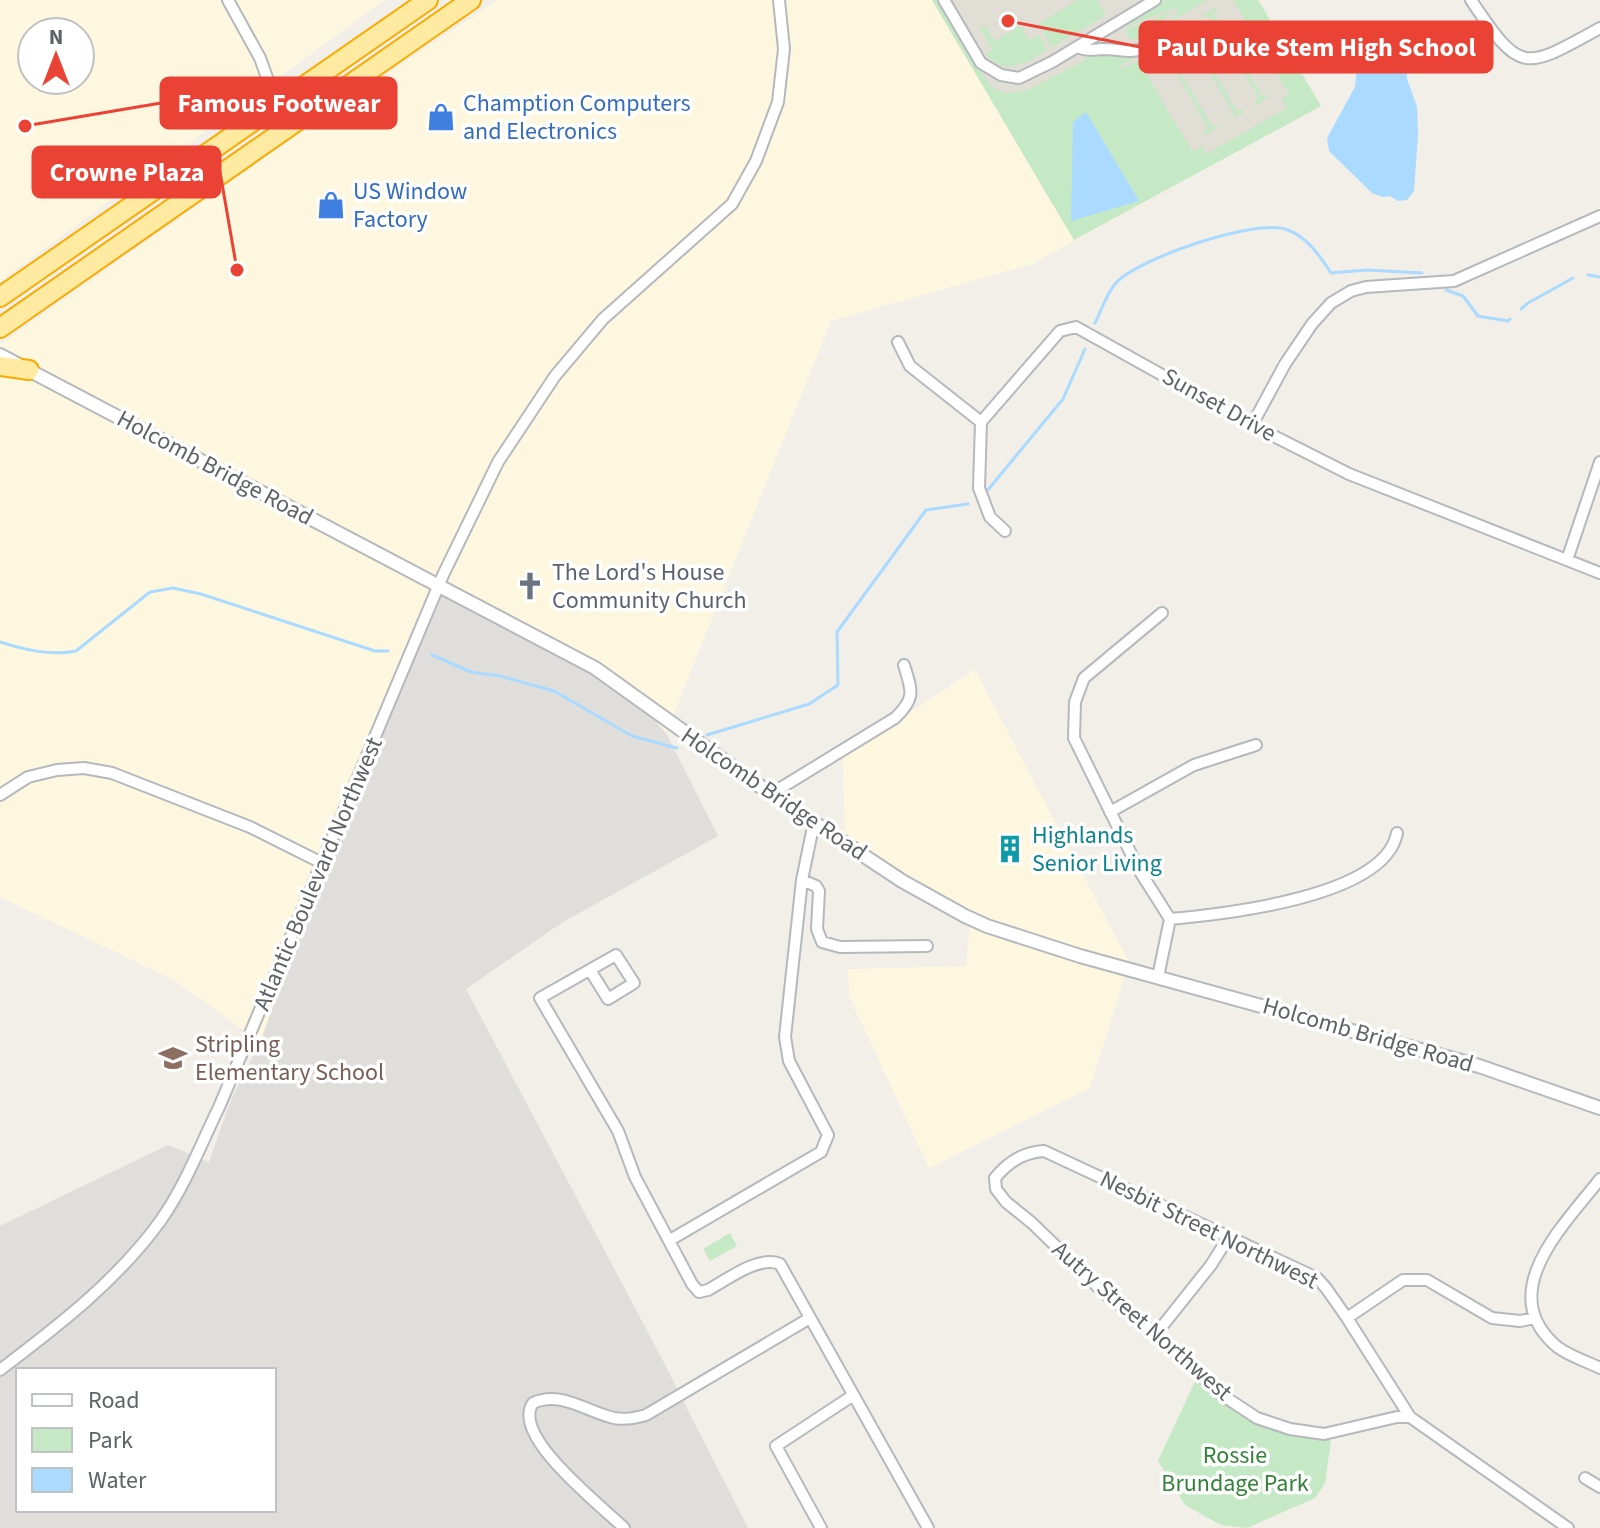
<svg xmlns="http://www.w3.org/2000/svg" width="1600" height="1528" viewBox="0 0 1600 1528" font-family="'Source Sans 3',sans-serif">
<rect width="100%" height="100%" fill="#f1efe8"/>
<!-- commercial -->
<path fill="#fef7e0" fill-rule="evenodd" d="M0 0H385L0 281ZM32 32H80V80H32Z
M498 0H1258L1321 106 1032 264 831 321 666 733 609 670 322 876 260 1042 174 980 0 897V345L317 121Z
M975 670 1129 962 1090 1088 929 1168 849 996 848 969 966 966 971 914 845 839 843 756Z"/>
<!-- industrial -->
<path fill="#e0deda" fill-rule="evenodd" d="M443 585 609 670 666 733 718 836 563 922 466 989 661 1357 748 1528H0V1226L168 1145 209 1162 231 1100 260 1042 322 876 414 648ZM18 1370H274V1510H18Z"/>
<!-- education -->
<path fill="#e1ded6" d="M932 0H1258L1321 106 1074 240Z"/>
<!-- green -->
<path fill="#c5e8c5" fill-rule="evenodd" d="M932 0H938L989 84C999 95 1014 94 1028 90L1083 61 1089 56 1109 52 1123 56 1139 55 1120 66 1123 69 1144 57 1140 63 1192 151 1202 147 1206 154 1287 108 1282 99 1289 94 1233 0H1258L1321 106 1074 240ZM1086 112 1138 200V201L1073 122Z
M1078 0H1097L1106 15 1052 47 1038 24Z
M1166 0H1207L1147 36 1178 14 1175 8 1123 28 1122 26Z
M1215 8 1219 9 1213 13 1262 96 1270 95 1257 105 1253 103 1259 98 1210 16 1203 18V15Z
M1174 11 1142 35 1139 40 1128 38 1125 30Z
M1191 22 1194 25 1188 28 1237 111 1244 109V113L1228 119 1234 114 1185 31 1178 33V30Z
M985 26 995 41 1020 26 1022 28 1025 26 1023 31 1029 41 1039 35 1047 50C1027 62 1006 78 986 54L992 49 980 29Z
M1165 38 1169 40 1163 44 1212 126 1219 124 1206 135 1203 133 1208 128 1160 45 1152 48Z
M730 1233 737 1246 710 1261 703 1249Z
M1198 1375 1257 1418 1332 1433 1325 1483 1315 1498 1247 1528 1221 1525 1185 1505 1158 1461Z"/>
<!-- water -->
<path fill="#aadaff" d="M1380 48 1385 49 1392 60 1398 62V66L1401 69 1407 68V79L1417 107 1418 135 1414 191 1407 200 1398 201 1390 196 1382 197 1372 193 1329 151 1327 138 1355 87 1358 53 1363 49 1372 51Z
M1086 112 1139 201 1071 221 1073 122Z"/>
<g fill="none" stroke-linecap="round" stroke-linejoin="round">
<!-- stream -->
<path stroke="#aadaff" stroke-width="3" d="M1588 275 1600 277
M1446 290 1463 296 1478 316 1508 321 1510 319
M1521 309 1528 303 1573 278
M1095 323C1101 311 1106 295 1115 284 1136 259 1257 217 1288 230 1308 238 1320 256 1331 273L1367 270 1422 273
M987 491 1063 399 1085 349
M0 642C25 650 51 656 76 651L150 592 173 588 201 594 375 651H388
M432 655 471 672 500 676 554 691 632 736 677 748
M707 735 809 704 838 685 837 632 926 510 968 504"/>
<defs>
<path id="minor" d="M228 0 260 58 269 83 281 101
M944 0 981 63 1001 75 1019 78 1052 62 1155 0
M1471 0C1521 75 1524 70 1600 28
M1077 47C1087 51 1092 50 1102 49 1121 49 1127 54 1147 48
M898 342 910 366 981 422
M1252 425 1285 364 1312 324 1331 303 1351 291 1366 287 1454 281 1600 216
M1005 531 990 517 979 488 981 422 1060 331 1076 327 1252 425 1349 474 1600 573
M1567 560 1600 462
M768 792 779 789 895 718C916 698 912 691 904 665
M0 795 28 777 57 770 84 768 112 773 250 827 322 863
M1110 812 1194 765 1256 745
M802 880 816 886 819 891 817 929 822 942 840 947 927 946
M1170 919C1224 914 1385 897 1397 833
M590 970 608 999 634 983 616 955 540 998 618 1131 635 1177 692 1284 699 1292 708 1290C727 1280 758 1255 780 1264L928 1528
M1158 977 1170 919 1139 870 1074 738 1075 702 1084 678 1162 613
M1600 1179C1566 1223 1494 1291 1555 1345 1566 1355 1586 1361 1600 1368
M670 1240 821 1152 828 1135 789 1061 785 1037 802 880 814 822
M1347 1318 1403 1280H1427L1492 1318 1520 1321 1535 1318
M1156 1334 1211 1265 1228 1238
M0 1370C58 1326 118 1280 161 1220 186 1184 201 1144 220 1105L443 575 498 462 555 376 603 319 732 204 756 161 778 102 784 49 779 0
M1410 1417 1347 1318 1326 1288 1317 1278 1044 1151C1023 1152 1008 1162 995 1178L996 1189 1006 1202 1032 1223 1102 1291 1156 1334 1219 1393 1257 1418 1290 1429 1324 1434 1397 1417H1410L1568 1528
M1585 1478 1600 1487
M624 1528C602 1506 510 1436 533 1403 560 1390 587 1412 614 1418 626 1420 635 1418 646 1415L810 1318
M821 1528 776 1446 852 1396"/>
<path id="tertiary" d="M0 355 595 668 768 792 902 881 965 916 987 926 1080 956 1479 1066 1600 1108"/>
<path id="trunk" d="M0 297 428 0
M0 328 471 0
M0 366 29 370"/>
</defs>
<!-- minor casing -->
<use href="#minor" stroke="#b5b8bc" stroke-width="14"/>
<!-- tertiary casing -->
<use href="#tertiary" stroke="#b5b8bc" stroke-width="16"/>
<!-- trunk casing -->
<use href="#trunk" stroke="#f9ab00" stroke-width="22"/>
<!-- minor -->
<use href="#minor" stroke="#fff" stroke-width="10"/>
<!-- tertiary -->
<use href="#tertiary" stroke="#fff" stroke-width="12"/>
<!-- trunk -->
<use href="#trunk" stroke="#feeaa1" stroke-width="18"/>
</g>
<!-- icons -->
<defs>
<symbol id="shop-bare" viewBox="-9 -9 18 18"><path d="M-5-2.5h2.3a2.7 3.5 0 0 1 5.4 0H5L5.5 6h-11ZM-1.5-2.5h3a1.5 2.3 0 0 0-3 0Z" fill="#3f7fe0" stroke="#fff" stroke-width="2.5" paint-order="stroke"/></symbol>
<symbol id="church-bare" viewBox="-9 -9 18 18"><path d="M-1.2-6h2.4v3.5h3.3v2.4h-3.3V6h-2.4V-.1h-3.3v-2.4h3.3Z" fill="#6b7280" stroke="#fff" stroke-width="2.5" paint-order="stroke"/></symbol>
<symbol id="building-bare" viewBox="-9 -9 18 18"><path d="M-4-6H4V6H1V3H-1V6H-4ZM-2.5-4.3h1.7v1.8h-1.7ZM.8-4.3h1.7v1.8H.8ZM-2.5-1h1.7V.8h-1.7ZM.8-1h1.7V.8H.8Z" fill="#0f9aa8" stroke="#fff" stroke-width="2.5" paint-order="stroke"/></symbol>
<symbol id="school-bare" viewBox="-9 -9 18 18"><path d="M0-5L7-2L0 1L-7-2ZM-4 1L0 2.5L4 1V4Q0 6-4 4Z" fill="#8d6e63" stroke="#fff" stroke-width="2.5" paint-order="stroke"/></symbol>
</defs>
<g fill-rule="evenodd">
<use href="#shop-bare" x="421" y="97" width="40" height="40"/>
<use href="#shop-bare" x="311" y="185" width="40" height="40"/>
<use href="#church-bare" x="510" y="566" width="40" height="40"/>
<use href="#building-bare" x="990" y="829" width="40" height="40"/>
<use href="#school-bare" x="153" y="1038" width="40" height="40"/>
</g>
<g text-anchor="middle" dominant-baseline="central" stroke-width="7" stroke-linejoin="round" paint-order="stroke">
<!-- shop labels -->
<g font-size="24" fill="#366cbe" stroke="#fff" text-anchor="start">
<text x="463" y="103">Chamption Computers<tspan x="463" dy="28">and Electronics</tspan></text>
<text x="353" y="191">US Window<tspan x="353" dy="28">Factory</tspan></text>
</g>
<!-- street labels -->
<g font-size="24" fill="#5f6368" stroke="#fff">
<text transform="translate(1219 405) rotate(29)">Sunset Drive</text>
<text transform="translate(215 468) rotate(28)">Holcomb Bridge Road</text>
<text transform="translate(774 794) rotate(34)">Holcomb Bridge Road</text>
<text transform="translate(318 874) rotate(-67)">Atlantic Boulevard Northwest</text>
<text transform="translate(1368 1035) rotate(16)">Holcomb Bridge Road</text>
<text transform="translate(1209 1230) rotate(26)">Nesbit Street Northwest</text>
<text transform="translate(1142 1321) rotate(41)">Autry Street Northwest</text>
</g>
<!-- worship labels -->
<g font-size="24" fill="#5b616d" stroke="#fff" text-anchor="start">
<text x="552" y="572">The Lord's House<tspan x="552" dy="28">Community Church</tspan></text>
</g>
<!-- culture labels -->
<g font-size="24" fill="#0d838f" stroke="#fff" text-anchor="start">
<text x="1032" y="835">Highlands<tspan x="1032" dy="28">Senior Living</tspan></text>
</g>
<!-- education labels -->
<g font-size="24" fill="#785e54" stroke="#fff" text-anchor="start">
<text x="195" y="1044">Stripling<tspan x="195" dy="28">Elementary School</tspan></text>
</g>
<!-- park labels -->
<g font-size="24" fill="#348238" stroke="#fff">
<text x="1235" y="1455">Rossie<tspan x="1235" dy="28">Brundage Park</tspan></text>
</g>
</g>
<!-- callouts -->
<path fill="none" stroke="#ea4335" stroke-width="3" d="M1008 21L1140 47M25 126L161 103M237 270L220 172"/>
<g fill="#ea4335" stroke="#fff" stroke-width="3">
<circle cx="1008" cy="21" r="8"/>
<circle cx="25" cy="126" r="8"/>
<circle cx="237" cy="270" r="8"/>
</g>
<g fill="#ea4335" stroke="#ea4335" stroke-width="3">
<rect x="1140" y="22" width="352" height="50" rx="8"/>
<rect x="161" y="78" width="235" height="50" rx="8"/>
<rect x="33" y="147" width="187" height="50" rx="8"/>
</g>
<g font-size="26" text-anchor="middle" font-weight="bold" fill="#fff">
<text x="1316" y="56">Paul Duke Stem High School</text>
<text x="279" y="112">Famous Footwear</text>
<text x="127" y="181">Crowne Plaza</text>
</g>
<!-- legend -->
<rect x="16" y="1368" width="260" height="144" fill="#ffffff" stroke="#bfc1c3" stroke-width="2"/>
<rect x="32" y="1394" width="40" height="12" fill="#ffffff" stroke="#bfc1c3" stroke-width="2"/>
<text x="88" y="1408" font-size="24" fill="#5f6368">Road</text>
<rect x="32" y="1428" width="40" height="24" fill="#c5e8c5" stroke="#bfc1c3" stroke-width="2"/>
<text x="88" y="1448" font-size="24" fill="#5f6368">Park</text>
<rect x="32" y="1468" width="40" height="24" fill="#aadaff" stroke="#bfc1c3" stroke-width="2"/>
<text x="88" y="1488" font-size="24" fill="#5f6368">Water</text>
<!-- north arrow -->
<g transform="translate(56 56)"><circle r="38" fill="#ffffff" stroke="#bfc1c3" stroke-width="2"/>
<path d="M0-6L14 30L0 20L-14 30Z" fill="#ea4335"/>
<text y="-12" font-size="22" font-weight="bold" text-anchor="middle" fill="#5f6368">N</text>
</g>
</svg>
